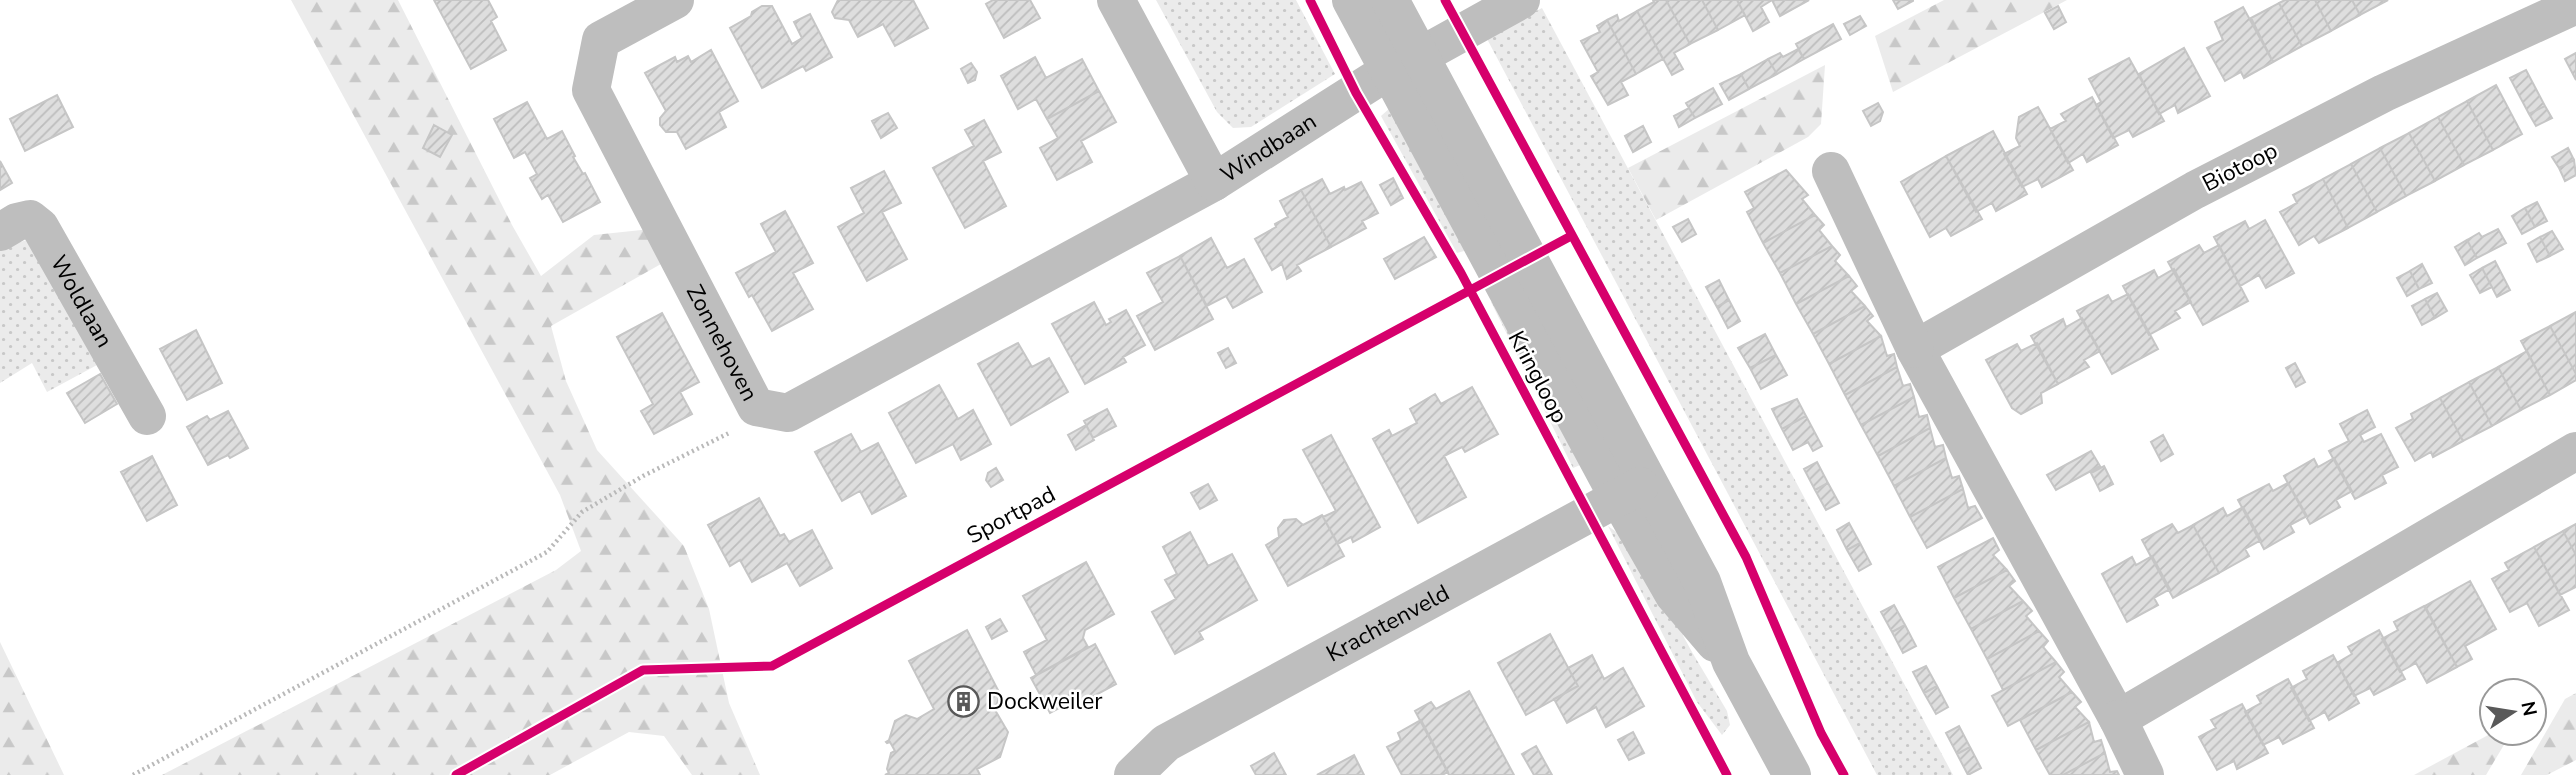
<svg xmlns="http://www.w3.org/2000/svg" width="2576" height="775" viewBox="0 0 2576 775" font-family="'Nunito Sans',sans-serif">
<defs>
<pattern id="green-dots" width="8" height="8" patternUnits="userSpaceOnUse" patternTransform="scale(1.75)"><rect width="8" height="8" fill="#ebebeb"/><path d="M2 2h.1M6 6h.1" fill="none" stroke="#c8c8c8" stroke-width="1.8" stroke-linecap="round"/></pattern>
<pattern id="forest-firs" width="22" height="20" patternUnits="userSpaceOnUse" patternTransform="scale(1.75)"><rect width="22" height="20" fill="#ebebeb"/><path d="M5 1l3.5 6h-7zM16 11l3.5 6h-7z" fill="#c8c8c8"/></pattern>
<pattern id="building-hatch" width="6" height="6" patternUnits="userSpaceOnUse" patternTransform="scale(1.75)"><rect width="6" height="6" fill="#dedede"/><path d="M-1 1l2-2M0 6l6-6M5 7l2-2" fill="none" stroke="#bdbdbd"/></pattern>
</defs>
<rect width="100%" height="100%" fill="#fff"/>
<!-- green -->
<path fill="url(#green-dots)" d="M1156 0H1296L1335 74 1251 127 1233 128 1217 112Z
M1542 8 1953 775H1877L1486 37Z
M1390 108 1471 249 1457 253 1381 116Z
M27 240 97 365 47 392 32 363 0 383V248Z
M1504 296 1587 462 1573 468 1491 302Z
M1608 526 1633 544 1692 652 1727 711 1730 725 1722 735 1697 702Z"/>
<!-- forest -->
<path fill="url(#forest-firs)" d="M291 0H398L512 225 541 276 594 235 651 229 661 264 551 326 566 381 597 450 684 546 709 609 729 703 760 775H692L664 736 629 732 550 775H162L556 570 581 551 560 495Z
M1944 0H2067L1893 92 1875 36Z
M1825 65 1821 124 1808 137 1656 220 1628 168Z
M0 642 64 775H0Z
M2576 693V760L2547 775H2521L2565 699Z
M2492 733H2511L2486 775H2414Z"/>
<!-- building -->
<path fill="url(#building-hatch)" stroke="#c6c6c6" stroke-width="2" d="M434 0H488L497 17 491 21 506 50 471 69Z
M838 0H913L928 28 895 46 883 24 858 37 849 20 835 18 832 12Z
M993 0H1030L1040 18 1004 38 986 4Z
M1653 0H1666L1690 44 1674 53 1683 69 1672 75 1637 11 1654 2Z
M1666 0H1702L1718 30 1690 44Z
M1702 0H1737L1745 15 1718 30Z
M1737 0H1772L1761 7 1769 22 1753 31Z
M1772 0H1809L1780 16Z
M1893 0H1913V1L1898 9Z
M2285 0H2315L2331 31 2302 46 2279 3Z
M2315 0H2352L2360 15 2331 31Z
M2352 0H2388L2360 15Z
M2279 3 2302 46 2273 62 2251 18Z
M762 6H772L792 44 802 38 794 22 810 14 832 57 806 71 803 66 762 88 730 28 751 16 752 12Z
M2058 6 2066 22 2054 29 2045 13Z
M2243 7 2273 62 2244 78 2241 72 2225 81 2207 48 2223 40 2215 22Z
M1637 11 1663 59 1636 74 1607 20 1617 15 1619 21Z
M1860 16 1866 26 1850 35 1844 24Z
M1607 20 1636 74 1621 82 1628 95 1608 105 1591 76 1598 72 1581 41 1600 32 1597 26Z
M1833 24 1841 39 1804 59 1796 44Z
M2184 48 2210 96 2178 113 2175 105 2159 114 2139 74Z
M1798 49 1804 59 1777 74 1768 59 1780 53 1783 57Z
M711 50 738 101 719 112 726 127 686 149 677 132H666L660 125V118L666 111 645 73 675 57 677 62 688 56 691 62Z
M2576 53V80L2565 59Z
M1035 57 1046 78 1082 59 1099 91 1047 119 1036 99 1018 109 1001 76Z
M2129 58 2164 121 2133 137 2129 130 2113 138 2096 105 2101 102 2089 79Z
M1768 59 1777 74 1749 89 1741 74Z
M971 63 977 72 975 80 968 83 961 69Z
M2526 70 2545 106 2529 114 2510 78Z
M1741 74 1749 89 1729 100 1720 84Z
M2496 85 2522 134 2493 150 2467 101Z
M1713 88 1722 104 1695 118 1686 103Z
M1099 91 1116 122 1081 141 1092 162 1057 180 1040 148 1058 138 1047 119Z
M57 95 73 127 25 151 10 119Z
M2092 97 2118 145 2087 162 2083 154 2068 163 2050 129 2066 121 2061 114Z
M2467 101 2493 150 2464 165 2438 117Z
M527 102 547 139 562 131 575 156 573 157 583 174 585 173 600 202 563 222 548 195 542 199 530 178 537 174 525 152 514 158 494 119Z
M1878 103 1883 112 1880 121 1871 126 1863 111Z
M2545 106 2552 118 2536 126 2529 114Z
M2038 107 2073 170 2042 187 2038 179 2022 187 2004 154 2020 146 2016 138 2019 117Z
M1689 108 1695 118 1679 127 1674 116Z
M888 113 897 128 881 138 872 121Z
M2438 117 2464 165 2435 181 2409 133Z
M984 120 1001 152 983 161 1006 206 965 228 933 168 974 146 965 130Z
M434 125 452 135 440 157 423 148Z
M1643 126 1651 142 1633 152 1625 136Z
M1993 131 2027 194 1996 211 1992 203 1976 212 1946 156Z
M2409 133 2435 181 2406 196 2380 148Z
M2380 148 2406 196 2377 212 2351 164Z
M2568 148 2574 160 2559 168 2552 157Z
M1946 156 1982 219 1951 236 1946 228 1930 237 1901 182Z
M2574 160 2576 175 2565 181 2559 168Z
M0 161 12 183 0 190Z
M2351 164 2377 212 2348 228 2323 179Z
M1786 170 1808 195 1802 199 1815 215 1763 243 1747 212 1754 208 1745 192Z
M884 171 901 203 882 212 907 259 867 281 838 227 864 213 851 188Z
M1393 178 1403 198 1391 205 1380 185Z
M1322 179 1330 194 1344 187 1345 190 1361 182 1378 213 1362 221 1366 228 1331 247 1301 190Z
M2323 179 2348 228 2319 243 2314 236 2299 245 2280 212 2297 203 2293 195Z
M1301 190 1331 247 1297 265 1301 271 1287 279 1282 264 1272 270 1255 239 1276 227 1275 224 1288 217 1280 201Z
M2537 202 2547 221 2535 227 2525 208Z
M2525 208 2535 227 2522 234 2512 216Z
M785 211 813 263 793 273 813 309 772 331 752 295 749 297 736 273 776 252 761 224Z
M1815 215 1824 225 1819 230 1832 246 1780 273 1763 243Z
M1688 219 1696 234 1682 242 1673 227Z
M2265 220 2294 273 2266 288 2259 275 2240 286 2214 237 2245 221 2249 229Z
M2498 229 2506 243 2477 258 2467 240 2479 233 2482 237Z
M2552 231 2563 249 2550 256 2540 237Z
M1424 237 1436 257 1395 279 1384 259Z
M2540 237 2550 256 2537 262 2528 244Z
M1211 238 1227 268 1244 259 1262 292 1233 308 1226 296 1207 306 1180 256Z
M2467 240 2477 258 2465 265 2455 247Z
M2199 245 2204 253 2219 245 2248 301 2203 325 2168 262Z
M1832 246 1840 255 1835 261 1849 276 1796 304 1780 273Z
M1180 256 1213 319 1155 350 1137 316 1163 302 1147 273Z
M2495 261 2510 290 2497 297 2482 268Z
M2422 264 2432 283 2419 289 2410 271Z
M2482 268 2492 287 2480 293 2470 275Z
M2174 269 2191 302 2175 311 2180 318 2149 335 2123 286 2154 270 2158 278Z
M2410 271 2419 289 2407 296 2397 278Z
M1849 276 1857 286 1851 291 1865 306 1813 334 1796 304Z
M1719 280 1729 300 1717 307 1706 287Z
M2437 293 2447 311 2435 318 2425 299Z
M2128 294 2158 349 2112 374 2077 311 2108 295 2112 302Z
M2425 299 2435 318 2422 325 2412 306Z
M1729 300 1740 321 1728 328 1717 307Z
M1094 302 1106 325 1111 322 1109 319 1126 310 1145 345 1123 357 1126 362 1085 384 1052 324Z
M1865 306 1873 316 1867 321 1881 336 1829 364 1813 334Z
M2576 312V374L2550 326Z
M662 313 699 382 680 392 692 414 654 434 641 411 653 404 617 337Z
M2082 318 2100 351 2084 360 2089 367 2058 384 2031 336 2063 319 2066 327Z
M2550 326 2576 374V380L2550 395 2521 341Z
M196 330 222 383 187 400 160 349Z
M1765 334 1776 355 1750 368 1738 348Z
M1881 336 1887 356 1894 354 1897 367 1845 395 1829 364Z
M1018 343 1032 367 1049 358 1068 392 1011 425 978 364Z
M2037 343 2058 384 2041 393 2042 403 2021 414 2012 408 1986 360 2017 344 2021 351Z
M1228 348 1236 363 1226 368 1218 353Z
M2527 351 2550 395 2521 410 2498 367Z
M1776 355 1787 375 1761 389 1750 368Z
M2295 363 2305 382 2296 387 2286 368Z
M1897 367 1903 386 1910 384 1914 397 1861 425 1845 395Z
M2498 367 2521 410 2492 426 2469 382Z
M100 374 117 404 85 423 67 393Z
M2469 382 2492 426 2463 441 2440 398Z
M939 385 958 419 973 410 991 444 961 460 953 444 916 463 889 413Z
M1472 387 1498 434 1465 452 1462 447 1444 456 1466 497 1418 523 1373 439 1389 430 1392 436 1417 423 1410 409 1435 394 1441 404Z
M1914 397 1919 417 1927 415 1930 428 1878 456 1861 425Z
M2440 398 2463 441 2433 457 2431 452 2415 461 2396 428 2413 419 2411 414Z
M1797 399 1806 416 1782 429 1772 409Z
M1107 409 1116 426 1093 438 1084 421Z
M2367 410 2375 427 2360 435 2364 442 2381 434 2398 467 2382 475 2386 483 2355 499 2329 451 2349 441 2340 424Z
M228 411 248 448 230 458 228 455 208 465 187 427 207 416 210 420Z
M1806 416 1822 446 1813 451 1808 442 1793 450 1782 429Z
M1086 425 1094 440 1076 450 1068 435Z
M1930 428 1935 447 1943 445 1946 458 1894 486 1878 456Z
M851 434 861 452 878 443 906 496 872 514 860 491 842 501 815 452Z
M1331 435 1380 527 1353 542 1351 537 1338 544 1323 517 1336 511 1303 450Z
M2163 435 2173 454 2161 461 2151 442Z
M2091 451 2100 466 2056 490 2047 475Z
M152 456 177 505 147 521 121 472Z
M1946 458 1952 478 1959 476 1963 489 1910 517 1894 486Z
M2334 458 2352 491 2336 500 2340 507 2310 524 2284 476 2314 459 2318 467Z
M1817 462 1828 483 1815 490 1804 469Z
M2104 466 2113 484 2100 491 2091 473Z
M996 468 1003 480 991 487 986 480 988 473Z
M1828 483 1839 503 1826 510 1815 490Z
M2288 483 2307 516 2290 525 2294 532 2264 549 2238 500 2269 484 2273 491Z
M1208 484 1217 500 1200 509 1191 493Z
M1963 489 1968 508 1975 506 1982 518 1927 548 1910 517Z
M759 498 780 536 784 534 789 542 812 530 832 568 800 586 787 563 752 582 740 560 730 566 708 525Z
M2243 507 2261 540 2245 549 2249 556 2219 573 2193 525 2223 508 2227 516Z
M1322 515 1344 556 1288 586 1266 545 1279 537 1278 528 1284 520 1296 519 1303 525Z
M1849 523 1860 543 1847 550 1837 530Z
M2172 524 2178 533 2193 525 2219 573 2173 598 2142 540Z
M2576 524V555L2563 531Z
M2563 531 2576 555V587L2560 595 2534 547Z
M1190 532 1208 566 1232 554 1257 600 1199 632 1203 639 1175 654 1152 612 1176 599 1165 580 1177 574 1163 547Z
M1993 538 1999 550 1993 555 2007 570 1954 598 1938 567Z
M1860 543 1871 564 1859 571 1847 550Z
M2534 547 2569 610 2539 626 2527 603 2510 612 2492 579 2509 570 2505 563Z
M2152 556 2170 589 2154 598 2158 605 2127 622 2102 574 2132 557 2136 565Z
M1086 562 1114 614 1085 630 1083 638 1088 647 1036 675 1024 652 1047 640 1023 596Z
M2007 570 2015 581 2009 586 2023 601 1971 629 1954 598Z
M2470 581 2496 629 2465 646 2472 659 2457 667 2425 606Z
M2023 601 2032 611 2026 616 2039 631 1987 659 1971 629Z
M1894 605 1905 625 1892 632 1881 612Z
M2424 606 2457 667 2427 683 2416 663 2400 672 2382 639 2398 630 2394 622Z
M1000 619 1007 631 992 639 986 627Z
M1905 625 1916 646 1903 653 1892 632Z
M967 630 1000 694 995 710 1008 732 1000 757 977 769 980 775H885L889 773 887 769 891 753 895 751 890 742 887 743 886 742 889 740 895 721 906 715 917 719 934 709 909 661Z
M2379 630 2405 679 2374 695 2370 688 2354 696 2337 663 2352 654 2348 647Z
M2039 631 2048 641 2043 647 2056 662 2003 690 1987 659Z
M1550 634 1578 686 1526 715 1498 663Z
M1095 644 1116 684 1081 703 1078 698 1050 713 1031 678Z
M1592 655 1604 679 1623 668 1644 706 1606 727 1596 707 1567 723 1554 699 1578 686 1568 668Z
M2333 655 2359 703 2329 720 2325 712 2309 721 2291 688 2307 679 2303 671Z
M2056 662 2064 672 2059 677 2072 692 2008 726 1992 696Z
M1926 666 1937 686 1924 693 1913 672Z
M2288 679 2314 728 2283 744 2279 737 2263 745 2245 712 2261 703 2257 696Z
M1937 686 1948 707 1936 714 1924 693Z
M1469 691 1514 775H1449L1415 711 1431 702 1436 709Z
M2072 692 2081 702 2075 707 2089 722 2036 750 2020 720Z
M2242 704 2268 753 2237 769 2234 761 2217 770 2199 737 2216 728 2211 720Z
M1421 720 1448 772 1442 775H1402L1387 747 1401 740 1398 733Z
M2089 722 2094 742 2101 740 2105 753 2063 775H2050L2036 750Z
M1959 726 1970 747 1957 754 1946 733Z
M1633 732 1644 753 1629 760 1618 740Z
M1536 746 1552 775H1534L1522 754Z
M1970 747 1981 768 1968 775 1957 754Z
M1274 753 1286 775H1256L1251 766Z
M2105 753 2110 772 2117 771 2119 775H2063Z
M1354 755 1364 775H1317Z"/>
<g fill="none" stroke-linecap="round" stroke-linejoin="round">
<!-- path -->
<path stroke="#b9b9b9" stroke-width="4.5" stroke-dasharray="2 3.5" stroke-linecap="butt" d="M133 775 547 552 582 512 643 476 729 433"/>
<!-- minor -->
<g stroke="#bebebe" stroke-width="38">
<path id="s1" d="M675 0 601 40 591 90 756 407 788 413 1214 182"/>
<path id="s2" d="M1116 0 1214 182 1390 70 1420 56 1521 0"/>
<path d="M1351 0 1618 497 1674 595 1715 643"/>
<path d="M1390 0 1702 582 1731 662 1792 775"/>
<path d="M2576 5 2384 93 2195 190 1915 349 2118 719 2576 451"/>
<path d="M1831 171 1915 349"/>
<path id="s3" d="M0 232 17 222 30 219 40 227 147 416"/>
<path d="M2118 719 2145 775"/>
<path id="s4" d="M1133 775 1166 743 1640 486"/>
</g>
<defs>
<path id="cycleway" d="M1310 0 1356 93 1461 273 1727 775
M1445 0 1746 557 1821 733 1844 775
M456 775 643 670 772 666 1571 236"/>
</defs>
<!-- cycleway casing -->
<use href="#cycleway" stroke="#fff" stroke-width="13"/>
<!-- cycleway -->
<use href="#cycleway" stroke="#d6006c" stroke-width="9"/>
</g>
<!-- icons -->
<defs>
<symbol id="building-ring" viewBox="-11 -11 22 22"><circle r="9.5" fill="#fff" stroke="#595959" stroke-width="1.5"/><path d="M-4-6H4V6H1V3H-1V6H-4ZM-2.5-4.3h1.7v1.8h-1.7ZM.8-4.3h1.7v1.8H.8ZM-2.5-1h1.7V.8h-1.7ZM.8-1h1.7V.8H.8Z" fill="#595959"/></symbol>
</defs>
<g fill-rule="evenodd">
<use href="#building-ring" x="946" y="684" width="35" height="35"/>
</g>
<g text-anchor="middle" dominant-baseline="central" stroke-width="5" stroke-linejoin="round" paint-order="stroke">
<!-- street labels -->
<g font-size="23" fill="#000" stroke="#fff">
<text stroke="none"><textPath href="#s2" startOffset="271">Windbaan</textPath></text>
<text transform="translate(2240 167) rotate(-27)">Biotoop</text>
<text stroke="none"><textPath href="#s3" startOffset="131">Woldlaan</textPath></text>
<text stroke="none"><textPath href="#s1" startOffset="420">Zonnehoven</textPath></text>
<text transform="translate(1538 377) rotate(62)">Kringloop</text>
<text transform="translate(1011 515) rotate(-28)">Sportpad</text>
<text stroke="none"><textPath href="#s4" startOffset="298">Krachtenveld</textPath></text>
</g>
<!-- poi labels -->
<g font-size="23" fill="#000" stroke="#fff" text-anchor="start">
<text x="987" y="701">Dockweiler</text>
</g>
</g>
<!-- north arrow -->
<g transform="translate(2513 712) rotate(78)"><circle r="33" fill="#ffffff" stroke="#999999" stroke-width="2"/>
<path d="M0-5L12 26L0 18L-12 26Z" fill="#595959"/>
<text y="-10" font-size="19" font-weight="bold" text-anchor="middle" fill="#000000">N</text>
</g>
</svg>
